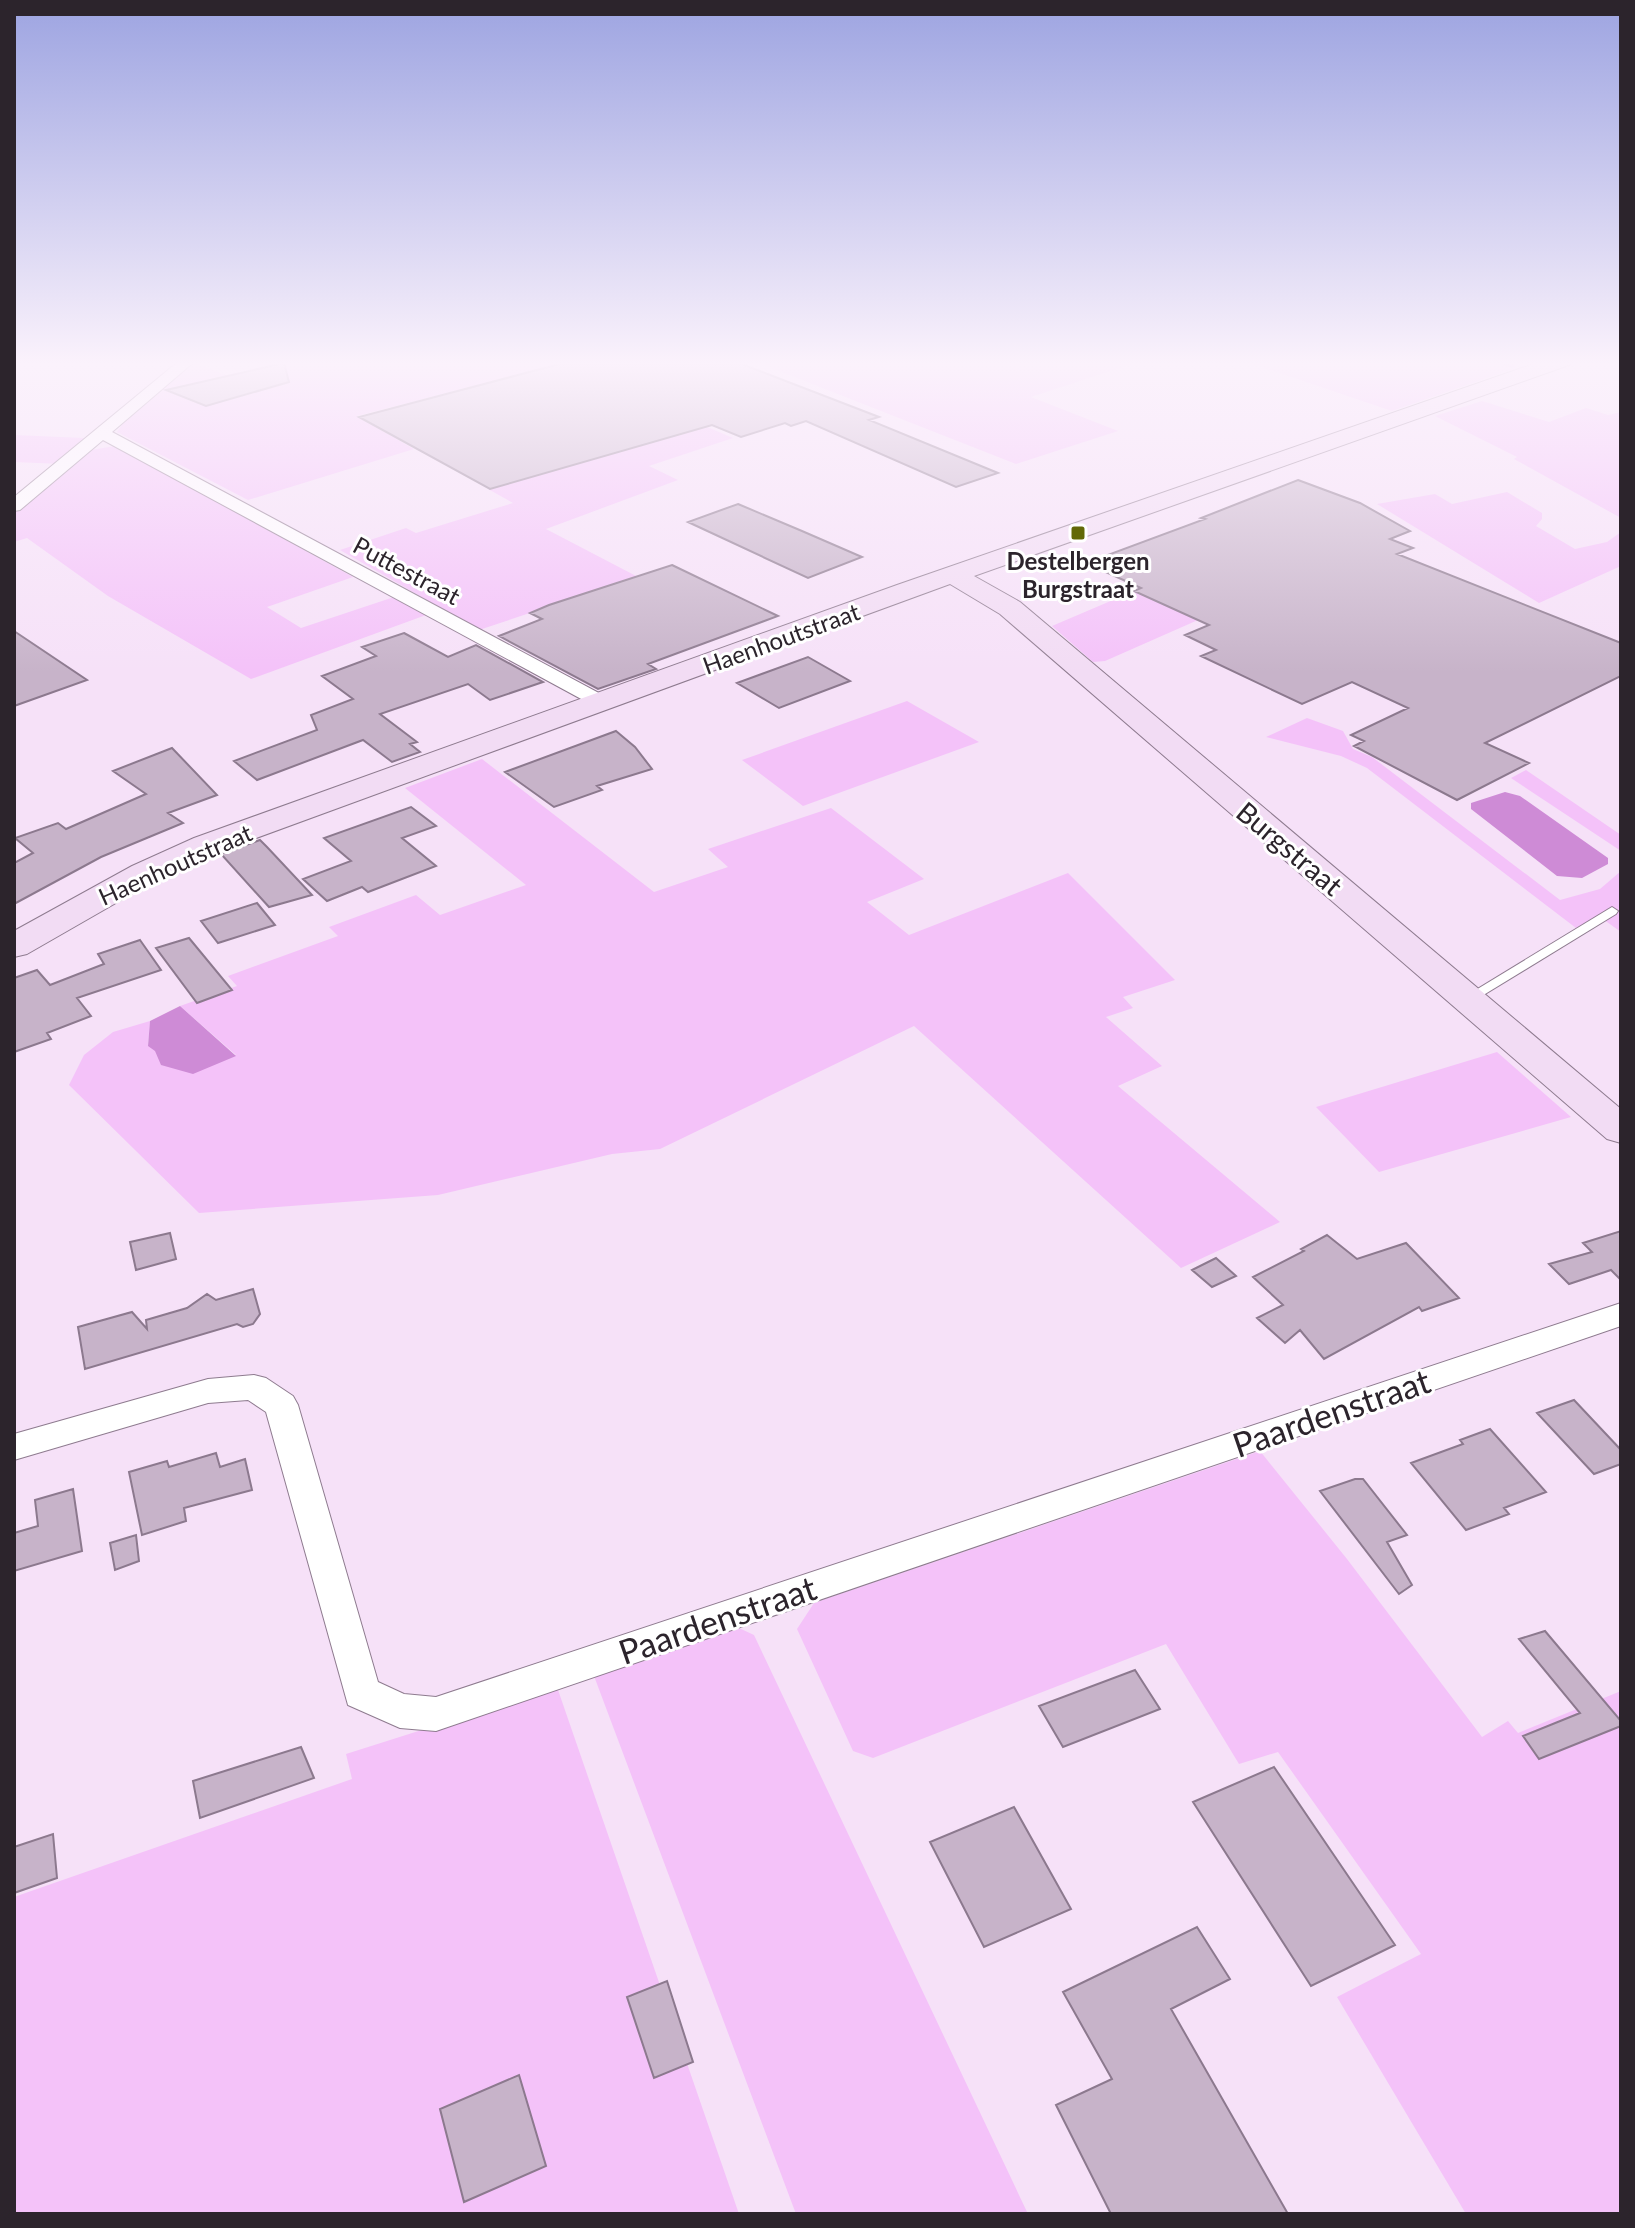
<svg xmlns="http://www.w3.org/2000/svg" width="1635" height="2228" viewBox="0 0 1635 2228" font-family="Lato,sans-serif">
<rect width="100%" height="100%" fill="#f6e1f8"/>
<!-- green -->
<path fill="#f4c2f9" d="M249 361H571L357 416 414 449 248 500 117 432 123 423 193 362 233 378 267 368Z
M774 361H1141L1031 397 1118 431 1016 464 764 365Z
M1244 361H1504L1521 366 1392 411Z
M1482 401 1549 422 1586 408 1608 415 1621 412V518L1514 459 1517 457 1435 416Z
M705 426 733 438 649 466 678 480 546 529 638 577 479 630 340 550 406 528 416 533 513 503 488 489Z
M14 435 84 438 87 442 62 464 14 462Z
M115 446 353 577 267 607 301 628 394 597 426 615 251 679 108 596 27 538 14 542V512L91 450Z
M1507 492 1542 513V519L1536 526 1575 549 1607 542 1621 532V566L1539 603 1377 504 1435 494 1452 504Z
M1134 591 1198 620 1105 661 1093 662 1052 626Z
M907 701 979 742 803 806 742 760Z
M1307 718 1343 731 1353 749 1372 757 1560 900 1600 889 1621 871V932L1600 917 1576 928 1367 768 1341 756 1266 737Z
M482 759 654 892 728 867 708 849 831 808 924 879 867 902 909 935 1068 873 1175 980 1123 997 1133 1008 1106 1017 1162 1066 1118 1086 1280 1222 1181 1268 914 1026 660 1149 612 1154 438 1195 199 1213 69 1085 84 1055 113 1032 150 1021 148 1045 236 1055 180 1006 237 986 228 976 338 936 329 927 416 895 440 915 526 885 405 788Z
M1526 770 1621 835V851L1511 778Z
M1497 1052 1571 1117 1379 1172 1316 1107Z
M1260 1451 1347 1559 1482 1737 1508 1721 1518 1733 1621 1691V2214H1466L1337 1997 1421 1954 1278 1752 1239 1764 1166 1644 873 1758 853 1751 797 1629 814 1603Z
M739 1628 754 1635 1028 2214H796L594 1676Z
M557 1687 739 2214H14V1897L352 1779 346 1754Z"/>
<!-- water -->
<path fill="#ce8bd6" d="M1505 792 1520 796 1608 858V864L1582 878 1557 876 1471 809V803Z
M180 1006 236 1056 193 1074 161 1065 155 1051 148 1046 150 1021Z"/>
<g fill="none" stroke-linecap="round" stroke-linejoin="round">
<!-- stream -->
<path stroke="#ce8bd6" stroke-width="5" d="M1498 361 1512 365"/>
</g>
<!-- building -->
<path fill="#c7b3c9" stroke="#8c798e" stroke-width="2" d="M571 361H734L879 417 869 420 998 473 956 487 806 421 791 426 785 423 741 437 712 425 490 489 359 417Z
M284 363 289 382 206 406 166 390Z
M1298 480 1360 503 1410 531 1390 539 1413 548 1397 554 1621 643V676L1485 743 1529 763 1457 800 1354 746 1364 741 1351 735 1408 708 1352 682 1302 704 1201 656 1216 650 1185 635 1209 625 1134 591 1141 588 1086 563 1205 519 1201 518Z
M738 504 802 531 862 557 808 578 688 522Z
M672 565 778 616 648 664 656 669 598 689 499 636 542 619 530 613 549 605Z
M14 631 87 680 14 706Z
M404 633 448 657 476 645 543 682 490 700 468 684 380 714 417 742 410 744 420 752 392 762 363 740 257 780 234 761 317 730 311 715 353 699 322 676 376 656 362 647Z
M808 657 850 681 779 708 737 683Z
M616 731 635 747 652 769 597 786 602 790 554 807 505 772Z
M172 748 217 795 168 813 183 823 101 857 14 904V863L33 853 15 838 58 823 66 829 146 794 113 771Z
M411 807 436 826 402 838 436 866 368 892 362 887 327 901 303 879 351 861 324 838Z
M260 840 267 847 312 895 269 907 221 854Z
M257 903 275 925 218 943 201 921Z
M189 938 232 990 197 1003 156 948Z
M140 940 161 970 77 998 91 1016 47 1033 51 1039 14 1052V978L37 970 50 985 104 964 98 954Z
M1621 1231V1280L1611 1270 1569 1284 1549 1264 1592 1252 1583 1243Z
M170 1233 176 1259 136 1270 130 1242Z
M1327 1235 1357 1259 1406 1243 1459 1298 1422 1311 1419 1307 1324 1359 1300 1330 1285 1343 1257 1318 1283 1305 1253 1277 1304 1251 1301 1249Z
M1216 1258 1236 1276 1212 1287 1192 1270Z
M253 1289 260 1314 253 1324 243 1327 237 1324 85 1369 78 1327 132 1312 147 1329 146 1320 187 1308 207 1294 216 1300Z
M1574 1400 1621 1450V1464L1594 1474 1537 1413Z
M1490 1429 1546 1492 1504 1508 1509 1514 1466 1530 1411 1463 1463 1444 1460 1440Z
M216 1453 220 1467 245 1459 252 1490 184 1508 186 1521 142 1535 129 1472 167 1461 169 1467Z
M1355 1479H1363L1407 1535 1387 1542 1412 1585 1399 1594 1320 1491Z
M73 1489 82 1551 14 1571V1533L38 1526 35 1500Z
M136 1535 139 1561 115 1570 110 1543Z
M1545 1631 1621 1721V1726L1539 1759 1523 1736 1580 1713 1519 1639Z
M1135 1670 1160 1709 1063 1747 1039 1706Z
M301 1747 314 1778 200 1818 193 1781Z
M1274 1767 1395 1945 1311 1986 1193 1802Z
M1014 1807 1071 1909 984 1947 930 1842Z
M53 1834 57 1878 14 1893V1847Z
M1197 1927 1230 1979 1171 2009 1288 2214H1111L1056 2105 1112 2079 1063 1992Z
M667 1981 693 2062 654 2078 627 1997Z
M519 2075 546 2166 464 2202 440 2109Z"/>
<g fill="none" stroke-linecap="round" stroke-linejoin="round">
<defs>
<path id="lane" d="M1612 907 1618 911 1616 914 1472 1002 1467 1003 1461 999Z"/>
<path id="street" d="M179 361H195L112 432 610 699 613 703 610 707H596L103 440 20 510 14 511V497Z
M1621 1303V1326L436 1731 400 1728 348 1705 266 1412 248 1400 208 1403 14 1460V1434L208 1379 254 1375 266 1378 293 1396 298 1405 378 1682 404 1694 436 1697Z"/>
<path id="secondary" d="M1542 361H1572L1569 365 974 576 1020 602 1621 1109V1143L1607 1139 1000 614 950 584 218 852 156 880 27 954 14 957V931L132 866 194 838 897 585Z"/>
</defs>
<!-- lane casing -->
<use href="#lane" stroke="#8e7b8f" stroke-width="2"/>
<!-- street casing -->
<use href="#street" stroke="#8e7b8f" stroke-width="2"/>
<!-- secondary casing -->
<use href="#secondary" stroke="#8e7b8f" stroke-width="2"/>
<!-- lane -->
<use href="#lane" fill="#fff" fill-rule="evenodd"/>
<!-- street -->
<use href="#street" fill="#fff" fill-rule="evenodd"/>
<!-- secondary -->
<use href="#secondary" fill="#f2dcf4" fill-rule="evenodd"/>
</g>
<!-- sky -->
<linearGradient id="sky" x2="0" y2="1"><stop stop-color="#9da4e1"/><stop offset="0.54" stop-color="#fbf2fc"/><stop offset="1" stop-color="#fbf2fc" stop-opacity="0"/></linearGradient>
<rect width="1635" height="673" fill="url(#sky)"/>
<!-- markers -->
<rect fill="#626807" stroke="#fff" stroke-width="3" x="1070" y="525" width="16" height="16" rx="4"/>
<g text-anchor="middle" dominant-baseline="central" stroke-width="6" stroke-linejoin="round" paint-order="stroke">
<!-- far-poi labels -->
<g font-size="24" font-weight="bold" fill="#2c242c" stroke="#fff">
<text x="1078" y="560">Destelbergen<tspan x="1078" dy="28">Burgstraat</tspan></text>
</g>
<!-- far-street labels -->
<g font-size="24" fill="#2c242c" stroke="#fff">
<text transform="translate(407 570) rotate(28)">Puttestraat</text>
<text transform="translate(781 638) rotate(-20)">Haenhoutstraat</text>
<text transform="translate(175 864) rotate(-24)">Haenhoutstraat</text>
</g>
<!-- street labels -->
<g font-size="28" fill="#2c242c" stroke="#fff">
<text transform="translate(1290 848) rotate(40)">Burgstraat</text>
</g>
<!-- near-street labels -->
<g font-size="34" fill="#2c242c" stroke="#fff">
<text transform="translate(1331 1412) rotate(-19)">Paardenstraat</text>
<text transform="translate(717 1619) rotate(-19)">Paardenstraat</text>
</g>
</g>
<!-- border -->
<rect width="1635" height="2228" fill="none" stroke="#2c242c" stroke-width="32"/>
</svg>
